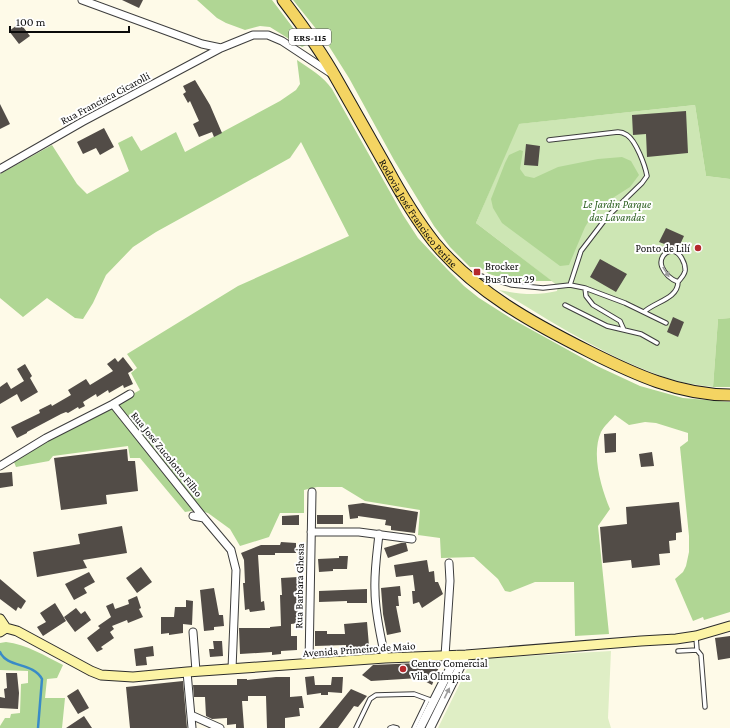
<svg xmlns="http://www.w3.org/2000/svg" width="730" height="728" viewBox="0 0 730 728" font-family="'Crimson Pro',serif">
<rect width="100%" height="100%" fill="#fefae8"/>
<!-- green -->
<path fill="#cde6b4" d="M695 105 706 176 730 179V318L718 319 713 387C700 385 686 384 674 380 614 362 552 322 499 290 519 294 537 296 557 291L558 286 476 223 518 124Z"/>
<!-- forest -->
<path fill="#b0d694" d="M197 0H272L306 45 302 47 270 27 260 26 245 30 226 23 217 18Z
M293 0H730V179L706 176 695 105 519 124 476 223 552 281H513L489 274 479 267H470L450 247 434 226 394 160 349 78 325 40Z
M297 60C310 69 323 76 332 89L403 215 418 238 447 269 464 286 479 298 512 319 597 366 640 386 683 398 730 402V612L704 620 703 617 693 621 675 579 683 572 686 566 689 552V536L680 447 688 441V433L656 423 645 422 629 425 615 415C611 420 604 426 601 432 591 454 601 488 610 509L598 526 609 634 575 636 574 582H535L510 592 505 591 498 579 474 557 441 558 440 538 418 535 420 510 365 501 342 487H317L304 490V513H280L269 537 240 546 230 529 208 513 197 510 185 512 140 458H130L128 446 53 456 49 461 16 467 14 462 41 445 140 390 131 373 137 368 127 354 238 286 349 236 301 142 290 158 156 232 133 247 106 275 93 303 83 319 75 318 47 298 23 317 0 298V174L52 145 77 184 87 194 129 171 118 143 132 136 141 151 176 132 185 152 280 101 296 90 300 84Z
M520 150 523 151 520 169 525 176 534 178 558 167 598 159 622 157 631 161 639 175 630 187 608 201 590 219 585 227 569 265 560 266 502 223 493 208 491 199 505 163 509 155Z
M730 318V387H713L718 319Z
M6 642C26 644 45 656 63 665L57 678 47 679 45 698H65L62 728H0V726L5 718H10L11 714 20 713 21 684 28 683V671L0 670V643Z"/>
<!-- pitch -->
<path fill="#dfeec5" d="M611 651 608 718 611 728H438L472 659Z"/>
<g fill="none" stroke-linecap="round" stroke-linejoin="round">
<!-- stream -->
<path stroke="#398bc7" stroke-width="2.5" d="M0 652C7 668 33 662 42 679L38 728"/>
</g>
<!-- building -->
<path fill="#524c47" d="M122 0H143L139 8Z
M20 23 30 36 19 44 9 31Z
M195 80 210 105 222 133 214 137 212 132 199 137 193 124 199 121 190 101 188 103 183 94 186 92 183 86Z
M0 104 10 124 0 129Z
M686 111 688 153 647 157 646 134 633 135 632 115Z
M104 128 114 147 100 155 96 148 83 154 77 142Z
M526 144 540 146 538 166 524 165Z
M666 228 684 236 678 249 659 242Z
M600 259 627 274 616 292 590 277Z
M673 317 684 322 678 337 667 332Z
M123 357 133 370 128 373 133 384 124 388 123 385 109 393 108 390 97 397 96 394 83 402 85 406 79 409 78 407 68 413 66 412 61 414 27 432V433L17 438 11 427 40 413 39 410 51 404 52 406 71 395 68 390 86 379 90 385 113 371 107 364 115 358 118 362Z
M25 364 32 376 30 378 38 392 21 402 17 394 0 404V387L7 382 11 389 24 381 17 369Z
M616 433V452L605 453 604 434Z
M127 449 128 461H135L138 491 106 495 107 504 61 510 54 458Z
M652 452 654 466 641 467 639 454Z
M12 472 13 486 0 488V473Z
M679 502 682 532 676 533V540L669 541 670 553 659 554 660 565 632 568 631 560 603 563 600 527 627 524 626 507Z
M363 503 418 512 415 533 391 530V526L385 525 386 520 358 516V518L350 519 348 505Z
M299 515V525H282V516Z
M317 515H343V524H317Z
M122 526 127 553 83 560 87 568 37 577 33 552 80 544 78 534Z
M281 542 296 543V553H275V555H258L261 602 264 601 265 610 250 612 249 609 245 610 243 583H245L244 560 241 553 261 545H280Z
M401 543H406L408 551 388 558 384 548Z
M339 556H348L347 569H333V571L319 572 318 559 339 558Z
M427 560 429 572 434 571 435 582H438L443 594 422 608 419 602 413 604 412 591H415L413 575 396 577 394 565Z
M141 567 152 582 137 593 126 578Z
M89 572 95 582 84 588 87 593 74 600 65 584Z
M298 577 299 591H296L299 623 291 624V636H297V650L281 651V654L272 655V652L240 654 239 628H270V627L281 626 280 595H282L281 578Z
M0 579 26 601 21 609 18 607 16 611 0 599Z
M400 586 401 596H398L399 606H396L401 632 387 635 383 614 381 588Z
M214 588 219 615H223L224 626 214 627V630L204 631 200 590Z
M367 589V603H347V601L319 602V591Z
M137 596 141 608 139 609 143 617 128 623 127 620 112 626 114 629 110 632 114 638 101 647 103 649 97 652 87 638 100 628 98 626 111 617 106 606 113 603 115 609 129 604 128 600Z
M186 600 193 601 192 625 183 624V633L169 635V633L161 634V617H174L175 607H186Z
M55 603 66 621 43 636 37 627 46 622 40 613Z
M76 608 81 614 85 611 91 620 75 632 64 617Z
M367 622 369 646 346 648V645L315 646V631H327V634H345L344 624Z
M730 636V658L718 660 715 638Z
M213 641H222L223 656 210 657 209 649H214Z
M153 646 154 656 146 657 147 665 136 666 134 649Z
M441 662 432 685 419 678 371 681 362 675 373 665Z
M6 673H17L19 693 18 709 0 708V697L5 698 4 689 7 688Z
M314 676 315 685H331L332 677H343L342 693 328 692V695H321V693L307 695 305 677Z
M276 677H290V697L302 696 304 708H299L300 716 285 718V728H267L266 696H248V701H242L244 728H236V724L227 725V718L212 719 206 716 205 697H194L193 685H237V679H247V680Z
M183 681 187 728H130L126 687Z
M78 689 89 708 78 714 67 696Z
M351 689 367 696 358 707 354 706 338 728H319Z
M84 716 92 728H66Z"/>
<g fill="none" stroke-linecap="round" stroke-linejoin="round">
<defs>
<path id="service" d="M549 140 618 132C621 132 624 133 627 135 636 141 645 165 647 176L642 183 607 217 581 251 570 285
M473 277 481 276 512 285 543 288 570 285 585 288 625 303 666 323
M585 288 586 296 593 305 620 321 624 330
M565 305 607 326 641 334 657 343
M644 312C654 302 678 299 678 282 680 279 684 276 685 271 686 264 680 252 673 251 664 251 659 259 662 267 665 274 670 279 678 282
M696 637 697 650 701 655 705 707
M678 651 697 650
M356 728 370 699 376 695 414 694 433 701
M390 728 393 727 397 728
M414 728 428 699"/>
<path id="minor" d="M82 0 202 44 221 48 253 35H268L282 41 332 74
M0 169 82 122 221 48
M113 404 204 518
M0 466 46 438 113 404 130 394
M193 516 204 518 231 550 236 570 232 669
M311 532H359L412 539
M379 534C377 553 374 572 375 591 375 614 381 636 385 658
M193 632 196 671
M445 656 450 581 449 563
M309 664 312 492
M187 672 192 728
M191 715 220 728"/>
<path id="tertiary" d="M420 728 457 655
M430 728 466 655"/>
<path id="secondary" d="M0 619 6 628
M0 632 6 628 17 631 91 671 101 675 133 677 187 672 385 658 466 655 641 641 676 639 696 636 730 626"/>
<g id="primary">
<path id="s1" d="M283 0C302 25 321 51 336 78 353 108 370 138 387 168 401 194 416 219 434 242 475 292 534 324 590 352 634 374 679 395 730 395"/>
</g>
</defs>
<!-- service casing -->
<use href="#service" stroke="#3d3d3d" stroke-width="5.5"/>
<!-- minor casing -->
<use href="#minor" stroke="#3d3d3d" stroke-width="9"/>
<!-- tertiary casing -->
<use href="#tertiary" stroke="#3d3d3d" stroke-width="10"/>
<!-- secondary casing -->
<use href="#secondary" stroke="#2c2c2c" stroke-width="11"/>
<!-- primary casing -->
<use href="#primary" stroke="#1b1b1b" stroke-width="13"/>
<!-- service -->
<use href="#service" stroke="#fff" stroke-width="3.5"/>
<!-- minor -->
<use href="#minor" stroke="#fff" stroke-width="7"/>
<!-- tertiary -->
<use href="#tertiary" stroke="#fff" stroke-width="8"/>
<!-- secondary -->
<use href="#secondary" stroke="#fcf4a5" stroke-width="9"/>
<!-- primary -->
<use href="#primary" stroke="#f4d462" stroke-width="11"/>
</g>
<!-- one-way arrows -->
<defs><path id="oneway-solid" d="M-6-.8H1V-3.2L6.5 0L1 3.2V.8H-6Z"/></defs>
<g fill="#9d9d9d">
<use href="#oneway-solid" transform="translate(666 272) rotate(57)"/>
<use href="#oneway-solid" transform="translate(447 693) rotate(-64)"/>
</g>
<!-- markers -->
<g fill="#b4282c" stroke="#fff" stroke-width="1.5">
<circle cx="698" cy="248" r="4"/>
<rect x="473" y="268" width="8" height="8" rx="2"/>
<circle cx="403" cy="669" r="4"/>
</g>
<g text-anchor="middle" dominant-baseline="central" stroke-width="4" stroke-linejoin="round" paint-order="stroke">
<!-- shield labels -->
<rect fill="#fff" stroke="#545454" stroke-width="1" x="289" y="29" width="42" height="16" rx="3"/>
<g font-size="10" font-weight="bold" fill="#0a0a0a">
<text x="310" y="37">ERS-115</text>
</g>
<!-- street labels -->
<g font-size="11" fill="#0a0a0a" stroke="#fff">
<text transform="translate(105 98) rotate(-28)">Rua Francisca Cicarolli</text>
<text stroke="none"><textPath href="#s1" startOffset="253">Rodovia José Francisco Perine</textPath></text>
<text transform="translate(167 454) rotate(51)">Rua José Zucolotto Filho</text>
<text transform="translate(299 586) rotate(-89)">Rua Barbara Ghesia</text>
<text transform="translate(359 649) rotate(-4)">Avenida Primeiro de Maio</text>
</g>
<!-- park labels -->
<g font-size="11" font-style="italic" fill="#2a5e1e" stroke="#fff">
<text x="617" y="204">Le Jardin Parque<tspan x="617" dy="13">das Lavandas</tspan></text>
</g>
<!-- poi labels -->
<g font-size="11" fill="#0a0a0a" stroke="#fff" text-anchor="start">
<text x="690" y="248" text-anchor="end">Ponto de Lilí</text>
<text x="485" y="266">Brocker<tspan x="485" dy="13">BusTour 29</tspan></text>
<text x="411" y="663">Centro Comercial<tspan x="411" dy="13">Vila Olímpica</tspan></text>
</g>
</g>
<!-- scale -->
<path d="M10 26v6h119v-6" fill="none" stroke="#0a0a0a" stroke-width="2"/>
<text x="16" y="26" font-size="12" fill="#0a0a0a" stroke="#ffffff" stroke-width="3" paint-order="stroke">100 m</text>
</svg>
